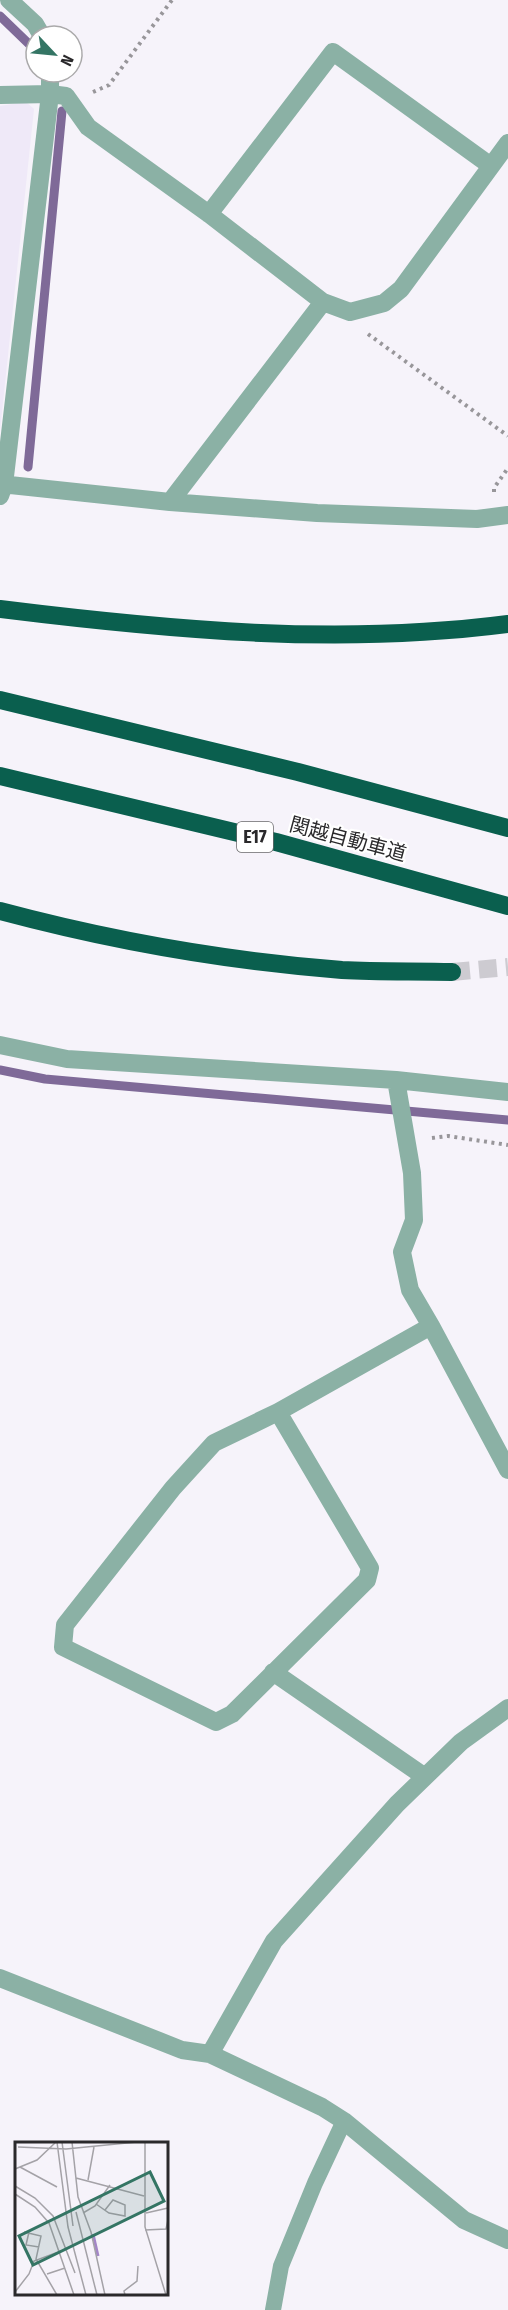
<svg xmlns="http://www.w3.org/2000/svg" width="508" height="2310" viewBox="0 0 508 2310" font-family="'Fira Sans Condensed','Noto Sans JP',sans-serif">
<rect width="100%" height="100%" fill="#f6f3fa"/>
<!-- built -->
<path fill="#efe9f8" d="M26 102 34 109 0 431V106Z"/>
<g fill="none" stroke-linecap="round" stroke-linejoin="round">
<!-- stream -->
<path stroke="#7f6a98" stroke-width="9" d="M0 16 29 44
M28 467 62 111
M0 1070 45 1079 508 1120"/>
<!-- highway-tunnel -->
<path stroke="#cdcbd1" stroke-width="18" stroke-dasharray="18 9" stroke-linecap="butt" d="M452 972 508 967"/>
<!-- path -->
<path stroke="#98969a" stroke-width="4" stroke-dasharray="3 4.5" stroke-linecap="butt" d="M93 92 109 85 172 0
M368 334 508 436
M494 492V488L508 468
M432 1138 448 1136 508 1145"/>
<!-- lane -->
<path stroke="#8bb1a5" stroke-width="16" d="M273 2310 281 2266 315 2183 344 2121"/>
<!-- street -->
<path stroke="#8bb1a5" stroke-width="18" d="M9 0 35 24 42 36
M0 95 50 94 66 96 88 127 209 214 323 302 350 312 384 303 401 289 508 143
M209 214 333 52 491 166
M0 484 170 502 317 513 477 519 508 515
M0 496 4 485 50 94V72
M170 502 323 302
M0 1045 67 1059 396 1080 508 1092
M396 1080 412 1173 414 1220 402 1252 410 1290 431 1326 508 1470
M278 1412 370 1568 367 1580 232 1714 216 1722 63 1647 65 1625 173 1488 214 1443 278 1412 431 1326
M273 1672 425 1777
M0 1978 182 2050 210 2054 322 2107 344 2121 464 2220 508 2240
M210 2054 274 1941 397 1804 461 1742 508 1708"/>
<!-- highway -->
<path stroke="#0a5f4e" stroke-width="18" d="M0 609C169 630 339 646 508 624
M0 700 298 772 508 828
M0 776 276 842 508 906
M0 911C112 941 226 961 342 970 379 972 416 971 452 972"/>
</g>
<g text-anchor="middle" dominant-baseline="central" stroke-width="4.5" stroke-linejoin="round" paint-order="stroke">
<!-- shield labels -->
<rect fill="#fff" stroke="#6a696b" stroke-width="1.5" x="237" y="822" width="36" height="30" rx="4.5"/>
<g font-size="18" font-weight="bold" fill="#2a292b">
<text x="255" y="837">E17</text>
</g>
<!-- street labels -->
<g font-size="20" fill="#2a292b" stroke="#fff">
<text transform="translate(348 839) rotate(15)">関越自動車道</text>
</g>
</g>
<!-- overview -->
<g transform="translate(15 2142)">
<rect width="153" height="153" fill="#f6f3fa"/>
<path fill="none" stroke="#a386c7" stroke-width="3" d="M78 92 83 114"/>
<path fill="none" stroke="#a4a2a7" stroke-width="1.5" d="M42 0 53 85 71 153M47 0 58 84M57 0 63 55 76 90 90 153M130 0V85L151 153M3 5 51 7 122 0M5 25 42 45M0 27 22 18 41 0M61 36 129 54M73 38 79 5M0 44 20 56 38 74 60 131M0 52 20 65 34 81 59 153M81 62 94 71 110 74V63L98 58 90 68M61 70 82 153M68 71 80 64 95 43M131 71 153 66M130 88 151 87 153 78M9 90 26 94 21 117 42 153M14 90 11 103 24 105M32 132 50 126M0 150 14 132 19 119 46 109M110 153 109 149 122 139 123 124"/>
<path fill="#347564" fill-opacity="0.15" stroke="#347564" stroke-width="3" d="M135 30 149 59 18 123 4 94Z"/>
<rect width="153" height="153" fill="none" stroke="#2a292b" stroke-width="3"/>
</g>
<!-- north arrow -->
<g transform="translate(54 54) rotate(116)"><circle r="28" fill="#ffffff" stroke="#aaa9aa" stroke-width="1.5"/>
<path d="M0-4.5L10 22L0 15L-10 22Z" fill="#347564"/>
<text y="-9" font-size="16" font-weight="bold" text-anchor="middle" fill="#2a292b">N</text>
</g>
</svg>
